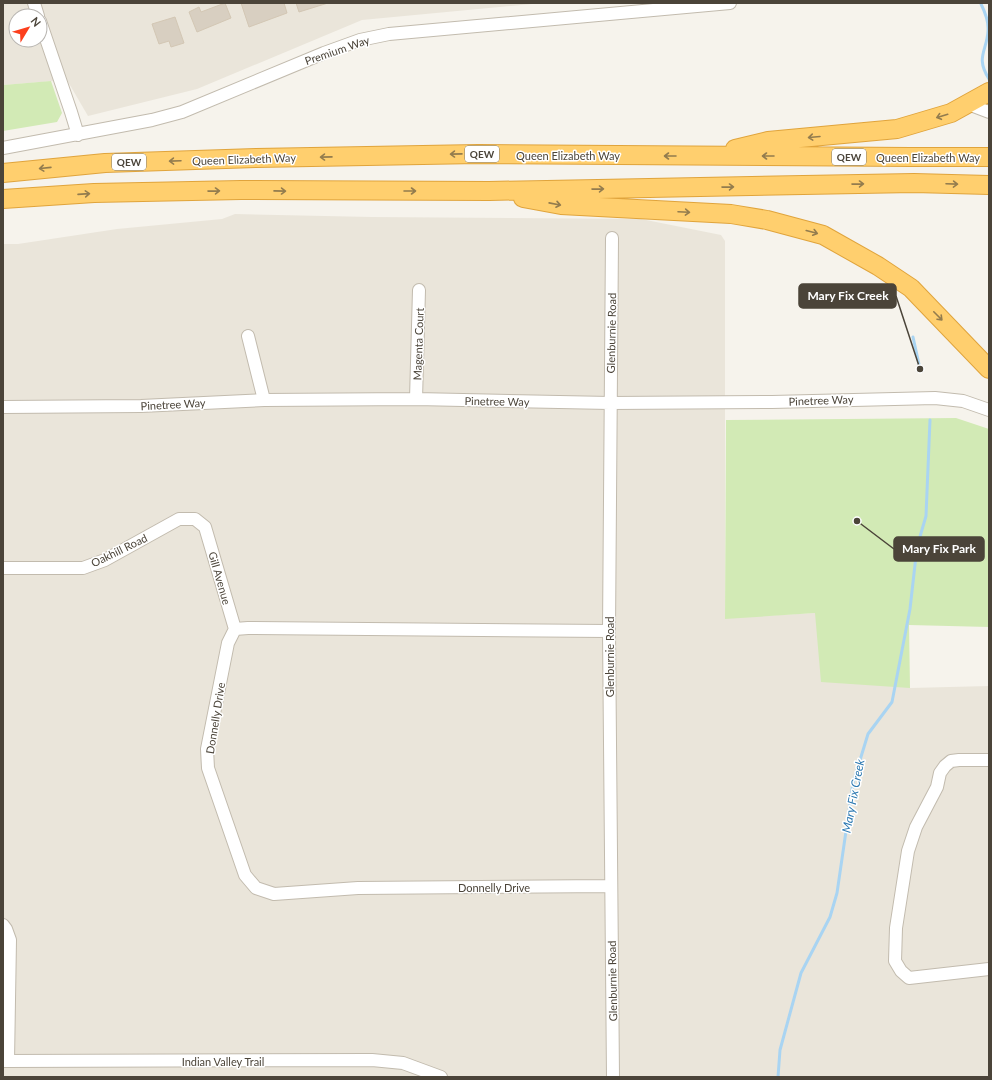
<svg xmlns="http://www.w3.org/2000/svg" width="992" height="1080" viewBox="0 0 992 1080" font-family="Lato,sans-serif">
<rect width="100%" height="100%" fill="#f6f3ec"/>
<!-- residential -->
<path fill="#eae5da" fill-rule="evenodd" d="M3 3H543L362 20 197 89 88 116 67 80 3 85ZM16 16H40V40H16Z
M235 214 372 217 641 219 721 235 725 241V618L815 613 910 688 989 686V1077H3V244H18L117 229 222 219Z"/>
<!-- green -->
<path fill="#d2eab5" d="M51 81 62 113 57 122 3 131V85Z
M956 418 989 429V627L909 625 910 688 821 682 815 613 725 619 726 420Z"/>
<g fill="none" stroke-linecap="round" stroke-linejoin="round">
<!-- stream -->
<path stroke="#a9d4f2" stroke-width="3" d="M981 4C985 12 989 21 988 31 987 51 975 57 989 79
M913 337 920 369
M778 1077 780 1050 801 973 830 917 837 893 853 783 868 734 892 702 910 609 917 547 926 516 930 420"/>
</g>
<!-- building -->
<path fill="#d8cfc1" stroke="#d3c7b4" d="M225 3 231 18 197 32 189 12 199 7 201 12Z
M241 3H284L287 13 249 27Z
M296 3H328L299 12Z
M175 17 184 43 171 47 169 41 159 44 152 24Z"/>
<g fill="none" stroke-linecap="round" stroke-linejoin="round">
<defs>
<path id="minor" d="M34 3 38 16
M40 21 71 112 78 135
M968 104 989 112
M3 148 152 120 182 112 324 53 360 40 389 34 730 3
M612 238 609 631 613 1077
M248 336 264 400
M416 399 419 290
M3 407 141 406 264 400 416 399 610 403 772 402 935 398 963 401 989 410
M3 568H83L105 560 179 519H195L205 527 235 629
M609 631 248 628 235 629 228 643 207 749 208 768 245 875 256 888 274 894 358 888 611 886
M989 760H959L951 761 945 766 940 773 937 787 916 827 908 851 896 928 895 961 901 971 909 978 989 969
M3 925 6 929 10 940 8 1061
M3 1061 372 1060 403 1063 441 1077"/>
<path id="highway" d="M735 149 768 141 897 129 951 113 989 92
M3 173 105 163 256 158 478 154 911 157H989
M523 198 561 205 731 214 767 220 823 235 878 266 911 288 989 369
M3 199 94 193 241 190 489 191 914 183 989 185"/>
</defs>
<!-- minor casing -->
<use href="#minor" stroke="#c2bbae" stroke-width="14"/>
<!-- highway casing -->
<use href="#highway" stroke="#e0a43c" stroke-width="20"/>
<!-- minor -->
<use href="#minor" stroke="#fff" stroke-width="12"/>
<!-- highway -->
<use href="#highway" stroke="#ffcf6e" stroke-width="18"/>
</g>
<!-- one-way arrows -->
<defs><path id="oneway-shaft" d="M-6 0H5M1.5-3L5.5 0L1.5 3" fill="none" stroke-width="1.6" stroke-linecap="round" stroke-linejoin="round"/></defs>
<g stroke="#937c4e">
<use href="#oneway-shaft" transform="translate(942 116) rotate(163)"/>
<use href="#oneway-shaft" transform="translate(814 137) rotate(175)"/>
<use href="#oneway-shaft" transform="translate(456 154) rotate(179)"/>
<use href="#oneway-shaft" transform="translate(670 156) rotate(-180)"/>
<use href="#oneway-shaft" transform="translate(768 156) rotate(-180)"/>
<use href="#oneway-shaft" transform="translate(326 157) rotate(179)"/>
<use href="#oneway-shaft" transform="translate(175 161) rotate(178)"/>
<use href="#oneway-shaft" transform="translate(45 168) rotate(174)"/>
<use href="#oneway-shaft" transform="translate(858 184) rotate(-1)"/>
<use href="#oneway-shaft" transform="translate(952 184) rotate(2)"/>
<use href="#oneway-shaft" transform="translate(728 187) rotate(-1)"/>
<use href="#oneway-shaft" transform="translate(598 189) rotate(-1)"/>
<use href="#oneway-shaft" transform="translate(214 191) rotate(-1)"/>
<use href="#oneway-shaft" transform="translate(280 191) rotate(1)"/>
<use href="#oneway-shaft" transform="translate(410 191)"/>
<use href="#oneway-shaft" transform="translate(84 194) rotate(-4)"/>
<use href="#oneway-shaft" transform="translate(555 204) rotate(11)"/>
<use href="#oneway-shaft" transform="translate(684 212) rotate(3)"/>
<use href="#oneway-shaft" transform="translate(812 232) rotate(15)"/>
<use href="#oneway-shaft" transform="translate(938 316) rotate(45)"/>
</g>
<g text-anchor="middle" dominant-baseline="central" stroke-width="3" stroke-linejoin="round" paint-order="stroke">
<!-- shield labels -->
<g fill="#fff" stroke="#817c74" stroke-width="1">
<rect x="465" y="146" width="34" height="16" rx="3"/>
<rect x="832" y="149" width="34" height="16" rx="3"/>
<rect x="112" y="154" width="34" height="16" rx="3"/>
</g>
<g font-size="10" font-weight="bold" fill="#4b4439">
<text x="482" y="154">QEW</text>
<text x="849" y="157">QEW</text>
<text x="129" y="162">QEW</text>
</g>
<!-- street labels -->
<g font-size="11" fill="#4b4439" stroke="#fff">
<text transform="translate(337 50) rotate(-19)">Premium Way</text>
<text x="568" y="155">Queen Elizabeth Way</text>
<text x="928" y="157">Queen Elizabeth Way</text>
<text transform="translate(244 159) rotate(-2)">Queen Elizabeth Way</text>
<text transform="translate(611 333) rotate(-89)">Glenburnie Road</text>
<text transform="translate(418 344) rotate(-88)">Magenta Court</text>
<text transform="translate(821 400) rotate(-2)">Pinetree Way</text>
<text transform="translate(497 401) rotate(1)">Pinetree Way</text>
<text transform="translate(173 404) rotate(-3)">Pinetree Way</text>
<text transform="translate(119 550) rotate(-26)">Oakhill Road</text>
<text transform="translate(220 578) rotate(74)">Gill Avenue</text>
<text transform="translate(609 657) rotate(-90)">Glenburnie Road</text>
<text transform="translate(215 718) rotate(-81)">Donnelly Drive</text>
<text x="494" y="887">Donnelly Drive</text>
<text transform="translate(612 981) rotate(-91)">Glenburnie Road</text>
<text x="223" y="1061">Indian Valley Trail</text>
</g>
<!-- water labels -->
<g font-size="12" font-style="italic" fill="#2e7ab2" stroke="#fff">
<text transform="translate(853 796) rotate(-79)">Mary Fix Creek</text>
</g>
</g>
<!-- callouts -->
<path fill="none" stroke="#4b4439" stroke-width="1.5" d="M920 369L896 296M857 521L894 549"/>
<g fill="#4b4439" stroke="#fff" stroke-width="1.5">
<circle cx="920" cy="369" r="4"/>
<circle cx="857" cy="521" r="4"/>
</g>
<g fill="#4b4439" stroke="#4b4439" stroke-width="1.5">
<rect x="799" y="284" width="97" height="24" rx="4"/>
<rect x="894" y="537" width="90" height="24" rx="4"/>
</g>
<g font-size="12" text-anchor="middle" font-weight="bold" fill="#fff">
<text x="848" y="300">Mary Fix Creek</text>
<text x="939" y="553">Mary Fix Park</text>
</g>
<!-- border -->
<rect width="992" height="1080" fill="none" stroke="#4b4439" stroke-width="8"/>
<!-- north arrow -->
<g transform="translate(28 28) rotate(52)"><circle r="19" fill="#ffffff" stroke="#b7b4b0"/>
<path d="M0-3L7 15L0 10L-7 15Z" fill="#fc3f1d"/>
<text y="-6" font-size="11" font-weight="bold" text-anchor="middle" fill="#4b4439">N</text>
</g>
</svg>
